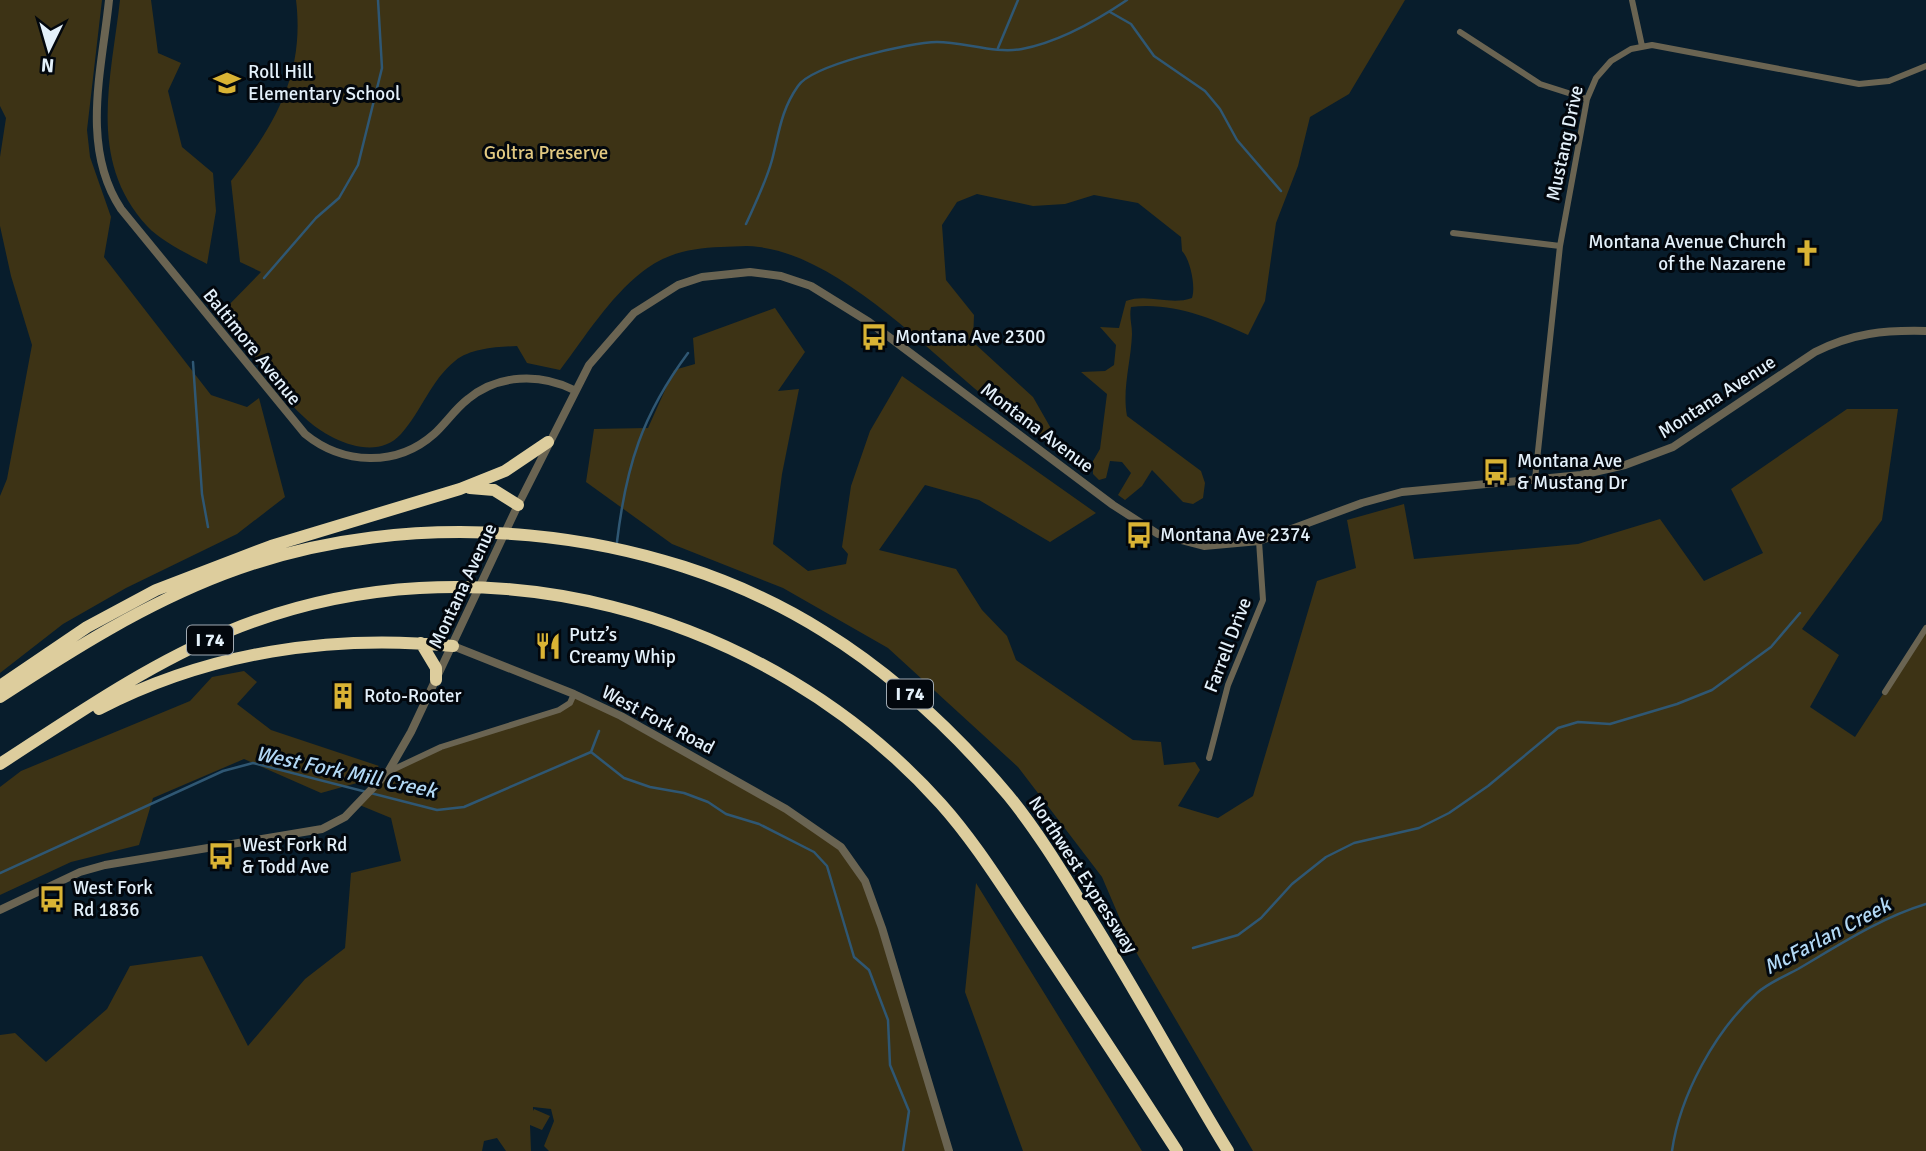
<svg xmlns="http://www.w3.org/2000/svg" width="1926" height="1151" viewBox="0 0 1926 1151" font-family="Signika,sans-serif">
<rect width="100%" height="100%" fill="#081d2c"/>
<!-- green -->
<path fill="#3d3315" d="M0 0H102L87 130 90 157 111 217 104 257 211 395 247 407 259 398 285 497 237 534 126 588 63 624 0 673V496L7 479 32 345 11 276 0 226V157L6 118 0 106Z
M120 0H151L158 53 181 63 168 91 182 147 213 173 216 211 207 264C188 254 162 242 147 226 87 161 111 80 120 0Z
M296 0H1405L1349 94 1310 117 1298 166 1276 223 1265 301 1248 335C1211 318 1173 302 1131 307 1129 317 1132 324 1132 334 1131 362 1122 389 1127 416L1201 471 1205 483 1203 498 1193 504 1183 502 1152 470 1142 486 1125 500 1118 495 1131 473 1122 462 1110 461 1106 478 1099 480 1093 474V461L1100 449 1107 394 1081 372 1105 371 1114 365 1116 345 1100 327 1119 328 1126 301C1148 293 1170 306 1192 298 1196 286 1190 259 1182 251L1181 237 1138 203 1094 195 1065 204 1033 206 977 194 957 202 942 225 946 280 974 315 973 342 1033 397 1065 453C1035 432 1002 412 974 388 918 340 834 256 759 247 747 245 733 247 721 247 692 248 666 253 642 272 609 298 585 337 560 370L527 363 517 346C497 347 471 348 455 361 431 380 421 412 401 434 375 463 327 439 305 418 272 388 250 346 221 313L261 272 240 262 231 181C275 125 305 74 296 0Z
M775 308 805 352 778 391 799 389 782 474 773 544 808 571 846 564 848 554 842 547 851 486 870 431 902 376 1096 513 1050 542 979 500 925 485 879 550 956 569 982 610 1007 636 1016 660 1133 740 1161 742 1164 765 1195 762 1200 770 1178 806 1218 818 1253 796 1317 581 1356 568 1347 520 1404 504 1414 559 1578 544 1660 519 1704 581 1763 553 1731 489 1847 409H1898L1882 520 1802 629 1839 655 1810 707 1855 737 1926 628V1151H1253L1129 940 1102 877 1018 767 888 648 783 588 672 544 586 482 594 429 648 428 674 370 695 364 693 338Z
M244 671 257 682 237 704 271 730 379 766 357 783 321 793 244 759 153 798 139 845 71 862 0 895V787L21 771 190 701 212 677Z
M574 694 830 837 860 871 949 1151H549L544 1146 554 1121 551 1109 533 1107V1111L534 1109 550 1116 542 1130 530 1125 531 1151H506L497 1138 484 1141 482 1151H0V1035L15 1033 46 1062 107 1009 130 966 202 956 248 1046 305 979 345 948 351 873 401 861 391 818 357 804 402 763 559 710Z
M976 883 1142 1151H1023L965 992Z"/>
<g fill="none" stroke-linecap="round" stroke-linejoin="round">
<!-- stream -->
<path stroke="#2f5773" stroke-width="2.5" d="M1110 12 1131 24 1154 56 1205 91 1220 109 1237 140 1281 191
M998 48 1018 0
M746 224C755 204 766 182 772 160 779 133 781 110 798 86 812 65 910 42 937 42 964 42 995 54 1022 49 1059 42 1096 21 1127 0
M264 278 316 218 339 198 358 165 382 68 378 0
M193 362 202 494 208 527
M617 542C626 466 642 415 688 353
M591 752 599 731
M0 873 223 771 253 763 437 810 464 807 591 752 624 778 650 787 684 793 708 802 726 814 759 824 814 852 827 866 854 957 869 970 888 1020 890 1065 909 1111 903 1151
M1193 948 1238 935 1261 918 1292 884 1326 857 1354 843 1419 828 1449 813 1488 786 1558 728 1578 722 1610 724 1677 704 1712 690 1771 647 1800 613
M1672 1151C1680 1095 1715 1031 1757 993 1768 983 1785 976 1798 969 1839 945 1880 918 1926 904"/>
<!-- minor -->
<path stroke="#6a6452" stroke-width="6" d="M1632 0 1642 46
M1460 32 1540 84 1587 99
M1453 233 1560 246
M1535 479 1560 246 1587 99 1596 78 1611 61 1631 49 1652 45 1859 84 1889 81 1926 66
M1885 692 1926 628
M1209 758 1228 685 1263 600 1259 541
M390 771 441 747 559 710 570 703 574 694"/>
<!-- tertiary -->
<path stroke="#6a6452" stroke-width="8" d="M109 0C102 69 80 147 121 209L305 434C343 465 397 467 434 434 446 423 455 409 468 399 498 374 540 373 574 390
M453 646 574 694 621 716 786 809 841 847 865 881 882 928 949 1151
M0 910 80 872 105 865 322 829 345 817 388 772 411 732 518 505 589 365 634 313 678 285 702 277 750 272 781 276 811 286 869 322 1113 505 1158 534 1204 546 1259 541 1362 503 1402 492 1581 475 1625 465 1673 447 1815 352C1853 333 1884 330 1926 331"/>
<!-- motorway -->
<path stroke="#ddcd9d" stroke-width="12" d="M470 488 494 490 518 505
M421 643 436 668V680
M0 686 87 627 156 590 271 546 460 489 505 471 548 442
M0 697C72 650 143 605 224 574 410 502 653 524 823 631 894 675 954 731 1008 795 1039 833 1064 875 1090 917 1138 994 1181 1074 1228 1151
M99 709C209 652 331 634 453 646
M0 764C74 716 147 665 229 631 475 530 766 609 941 804 974 841 1000 883 1027 923 1078 999 1128 1075 1177 1151"/>
</g>
<!-- icons -->
<defs>
<symbol id="school-bare" viewBox="-9 -9 18 18"><path d="M0-5L7-2L0 1L-7-2ZM-4 1L0 2.5L4 1V4Q0 6-4 4Z" fill="#d9b334" stroke="#02070d" stroke-width="2.5" paint-order="stroke"/></symbol>
<symbol id="church-bare" viewBox="-9 -9 18 18"><path d="M-1.2-6h2.4v3.5h3.3v2.4h-3.3V6h-2.4V-.1h-3.3v-2.4h3.3Z" fill="#d9b334" stroke="#02070d" stroke-width="2.5" paint-order="stroke"/></symbol>
<symbol id="bus-bare" viewBox="-9 -9 18 18"><path d="M-5-6H5V4H4V6H2V4H-2V6H-4V4H-5ZM-3.5-4V0h7V-4ZM-3.5 1.2v1.5H-2V1.2ZM2 1.2v1.5H3.5V1.2Z" fill="#d9b334" stroke="#02070d" stroke-width="2.5" paint-order="stroke"/></symbol>
<symbol id="restaurant-bare" viewBox="-9 -9 18 18"><path d="M-5-6h1v4h1v-4h1v4h1v-4h1v5L-1.5 .5V6h-2V.5L-5-1ZM5-6V6H3V1.5H1.5Q1.5-4 5-6Z" fill="#d9b334" stroke="#02070d" stroke-width="2.5" paint-order="stroke"/></symbol>
<symbol id="building-bare" viewBox="-9 -9 18 18"><path d="M-4-6H4V6H1V3H-1V6H-4ZM-2.5-4.3h1.7v1.8h-1.7ZM.8-4.3h1.7v1.8H.8ZM-2.5-1h1.7V.8h-1.7ZM.8-1h1.7V.8H.8Z" fill="#d9b334" stroke="#02070d" stroke-width="2.5" paint-order="stroke"/></symbol>
</defs>
<g fill-rule="evenodd">
<use href="#school-bare" x="208" y="64" width="38" height="38"/>
<use href="#church-bare" x="1788" y="234" width="38" height="38"/>
<use href="#bus-bare" x="855" y="318" width="38" height="38"/>
<use href="#bus-bare" x="1477" y="453" width="38" height="38"/>
<use href="#bus-bare" x="1120" y="516" width="38" height="38"/>
<use href="#restaurant-bare" x="529" y="627" width="38" height="38"/>
<use href="#building-bare" x="324" y="677" width="38" height="38"/>
<use href="#bus-bare" x="202" y="837" width="38" height="38"/>
<use href="#bus-bare" x="33" y="880" width="38" height="38"/>
</g>
<g text-anchor="middle" dominant-baseline="central" stroke-width="6" stroke-linejoin="round" paint-order="stroke">
<!-- shield labels -->
<g fill="#02070d" stroke="#a0aab3" stroke-width="2">
<rect x="187" y="625.5" width="46" height="29" rx="5"/>
<rect x="887" y="679.5" width="46" height="29" rx="5"/>
</g>
<g font-size="18" font-weight="bold" fill="#e3f0fa">
<text x="210" y="640">I 74</text>
<text x="910" y="694">I 74</text>
</g>
<!-- poi labels -->
<g font-size="19" fill="#e3f0fa" stroke="#02070d" text-anchor="start">
<text x="248" y="72">Roll Hill<tspan x="248" dy="22">Elementary School</tspan></text>
<text x="1786" y="242" text-anchor="end">Montana Avenue Church<tspan x="1786" dy="22">of the Nazarene</tspan></text>
<text x="895" y="337">Montana Ave 2300</text>
<text x="1517" y="461">Montana Ave<tspan x="1517" dy="22">&amp; Mustang Dr</tspan></text>
<text x="1160" y="535">Montana Ave 2374</text>
<text x="569" y="635">Putz’s<tspan x="569" dy="22">Creamy Whip</tspan></text>
<text x="364" y="696">Roto-Rooter</text>
<text x="242" y="845">West Fork Rd<tspan x="242" dy="22">&amp; Todd Ave</tspan></text>
<text x="73" y="888">West Fork<tspan x="73" dy="22">Rd 1836</tspan></text>
</g>
<!-- street labels -->
<g font-size="19" fill="#e3f0fa" stroke="#02070d">
<text transform="translate(1565 143) rotate(-78)">Mustang Drive</text>
<text transform="translate(252 347) rotate(51)">Baltimore Avenue</text>
<text transform="translate(1717 397) rotate(-33)">Montana Avenue</text>
<text transform="translate(1037 428) rotate(37)">Montana Avenue</text>
<text transform="translate(463 586) rotate(-65)">Montana Avenue</text>
<text transform="translate(1228 645) rotate(-69)">Farrell Drive</text>
<text transform="translate(658 720) rotate(28)">West Fork Road</text>
<text transform="translate(1083 875) rotate(57)">Northwest Expressway</text>
</g>
<!-- park labels -->
<g font-size="19" fill="#e2c981" stroke="#02070d">
<text x="546" y="153">Goltra Preserve</text>
</g>
<!-- water labels -->
<g font-size="21" font-style="italic" fill="#b2d8f5" stroke="#02070d">
<text transform="translate(346 772) rotate(12)">West Fork Mill Creek</text>
<text transform="translate(1827 936) rotate(-28)">McFarlan Creek</text>
</g>
</g>
<!-- north arrow -->
<g transform="translate(49 49) rotate(185)" stroke="#02070d" stroke-width="5" paint-order="stroke">
<path d="M0-5L12 26L0 18L-12 26Z" fill="#e3f0fa"/>
<text y="-10" font-size="19" font-weight="bold" text-anchor="middle" fill="#e3f0fa">N</text>
</g>
</svg>
